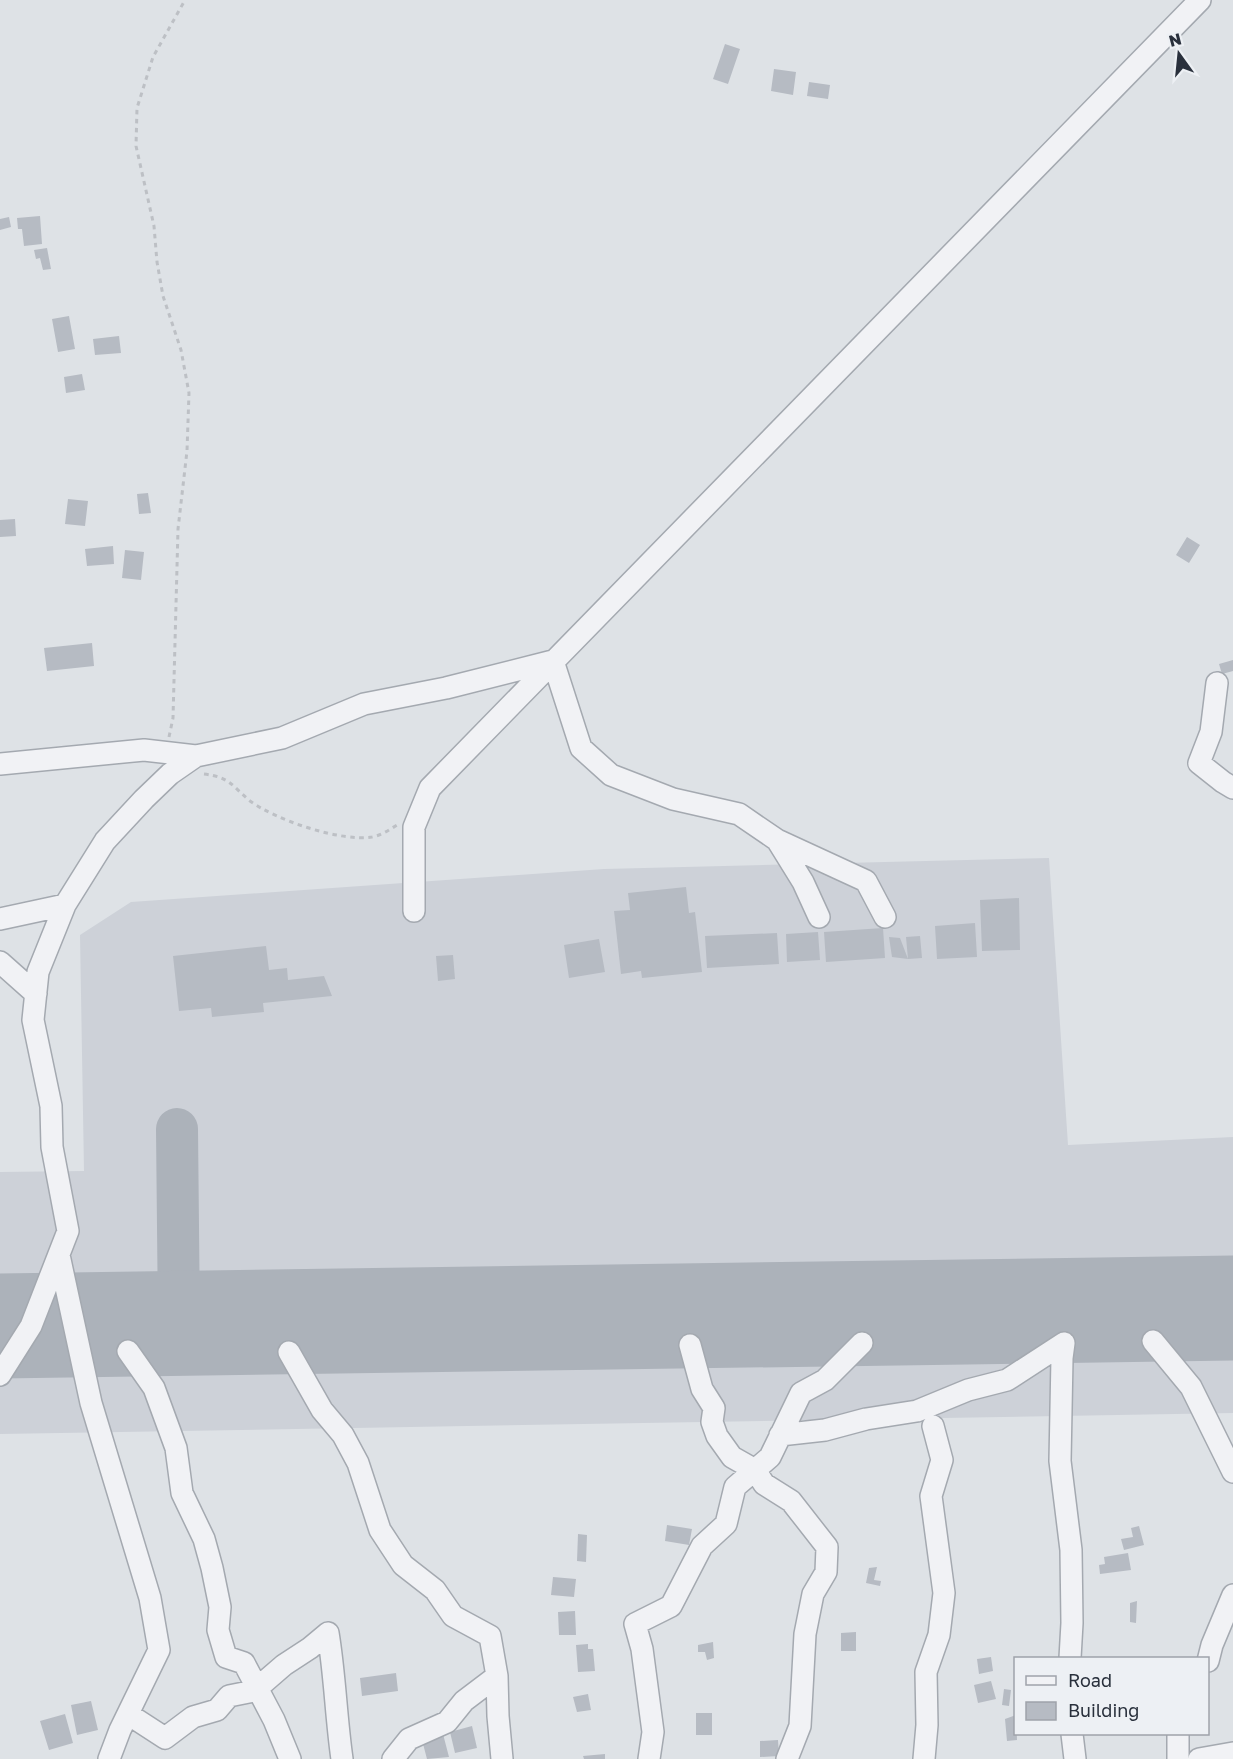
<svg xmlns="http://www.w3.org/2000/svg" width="1233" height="1759" viewBox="0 0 1233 1759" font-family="'Golos Text',sans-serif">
<rect width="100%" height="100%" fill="#dee2e6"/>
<!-- built -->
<path fill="#cdd1d8" d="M1049 858 1068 1145 1233 1137V1413L0 1434V1172L84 1171 80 935 131 902 604 869Z"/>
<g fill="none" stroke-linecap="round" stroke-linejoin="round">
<!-- taxiway -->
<path stroke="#acb2ba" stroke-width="42" d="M177 1129 179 1323"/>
<!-- runway -->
<path stroke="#acb2ba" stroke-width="105" d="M0 1326 1233 1308"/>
</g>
<!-- building -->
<path fill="#b6bbc3" d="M725 44 740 49 728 84 713 79Z
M774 69 796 72 793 95 771 91Z
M809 82 830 85 828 99 807 96Z
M40 216 42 244 24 246 22 229H18L17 218Z
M9 217 11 227 0 230V219Z
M47 248 51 269 43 270 40 258 36 259 34 250Z
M69 316 75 349 58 352 52 319Z
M119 336 121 353 95 355 93 339Z
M82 374 85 390 66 393 64 377Z
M148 493 151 513 139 514 137 494Z
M68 499 88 501 85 526 65 524Z
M15 519 16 536 0 537V520Z
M1187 537 1200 545 1189 563 1176 555Z
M113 546 114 564 87 566 85 549Z
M125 550 144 552 141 580 122 578Z
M92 643 94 666 47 671 44 648Z
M1233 660V671L1222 674 1219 664Z
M686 887 689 913 695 912 702 972 642 978 641 971 621 974 614 911 630 910 628 893Z
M1019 898 1020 950 982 951 980 900Z
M975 923 977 957 937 959 935 926Z
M883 928 885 958 826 962 824 932Z
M818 932 820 960 787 962 786 934Z
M777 933 779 964 707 968 705 936Z
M920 936 922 958 908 959 906 937Z
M889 937 900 938 908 959 892 957Z
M599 939 605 972 569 978 564 945Z
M266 946 269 970 287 968 288 980 324 976 332 996 263 1003 264 1012 212 1017 211 1008 179 1011 173 956Z
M453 955 455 979 438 981 436 956Z
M667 1525 692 1529 689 1545 665 1541Z
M1139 1526 1144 1545 1124 1550 1121 1539 1133 1537 1131 1528Z
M578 1534 587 1535 586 1562 577 1561Z
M1128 1553 1131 1570 1100 1574 1099 1565 1105 1564 1104 1557Z
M877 1567 874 1580 881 1581 880 1586 866 1583 869 1568Z
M553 1577 576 1579 574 1597 551 1595Z
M1137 1601 1136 1623 1130 1622V1603Z
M575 1611 576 1635H559L558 1612Z
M856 1632V1651H841V1633Z
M713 1642 714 1658 707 1660 705 1652H698V1645Z
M588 1644V1649H593L595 1671 578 1672 576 1645Z
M991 1657 993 1671 979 1674 977 1659Z
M396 1673 398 1691 362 1696 360 1678Z
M991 1681 996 1699 978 1703 974 1685Z
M1004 1689 1011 1690 1009 1706 1002 1705Z
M588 1694 591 1710 577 1712 573 1697Z
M91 1701 98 1730 77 1735 71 1705Z
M696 1713H712V1735H696Z
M65 1714 73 1743 49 1750 40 1721Z
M1016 1715 1017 1740 1007 1741 1005 1719Z
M472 1726 477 1748 455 1753 450 1732Z
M443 1734 449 1757 427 1759 422 1740Z
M778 1740 779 1756 760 1757V1741Z
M605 1754V1759H584L583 1756Z"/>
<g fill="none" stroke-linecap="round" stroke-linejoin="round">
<defs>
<path id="minor" d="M1217 683 1211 732 1199 763 1223 782 1233 788
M0 764 144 750 196 756
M777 840 866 881 885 917
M414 911V827L430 788 1200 0
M0 919 65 905
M0 962 36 994
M59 1255 91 1403 150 1598 159 1650 120 1730 109 1759
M1153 1341 1191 1387 1233 1472
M1064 1343 1062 1358 1060 1461 1071 1550 1072 1623 1070 1658
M690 1345 702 1389 714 1408 712 1422 717 1436 732 1457 755 1470 764 1484 791 1501 827 1547 826 1572 813 1594 805 1634 800 1726 787 1759
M128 1351 154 1388 176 1448 182 1493 204 1539 212 1568 220 1607 218 1630 226 1657 244 1663 274 1720 290 1759
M289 1352 322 1410 343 1435 358 1463 380 1530 403 1565 435 1590 453 1616 490 1636 497 1676 498 1716 502 1759
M0 1375 31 1326 68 1231 52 1147 51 1106 33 1020 38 972 65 905 105 841 144 799 170 774 196 756 282 738 364 704 446 688 553 661 581 748 611 775 673 799 739 814 777 840 803 882 819 917
M780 1435 825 1430 866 1419 917 1411 968 1390 1007 1380 1064 1343
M1208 1661 1212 1645 1233 1595
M128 1714 165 1738 193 1717 217 1710 229 1696 254 1691 284 1665 310 1648 328 1633C335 1675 336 1717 342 1759
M1072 1734 1075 1759
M393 1759 409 1739 447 1722 464 1701 497 1676
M649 1759 653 1732 642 1649 635 1624 671 1606 702 1546 726 1524 735 1487 770 1457 801 1393 825 1380 862 1343
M924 1759 927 1725 926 1672 939 1635 944 1593 931 1496 942 1460 933 1426
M1178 1759V1734
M1199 1759 1233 1753"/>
</defs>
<!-- minor casing -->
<use href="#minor" stroke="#a4a9b0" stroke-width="24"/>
<!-- path -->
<path stroke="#bdc0c5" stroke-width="3" stroke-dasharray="4.5 4.5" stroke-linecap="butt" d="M169 737 173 718 178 529 187 451 189 393 181 350 163 296 157 262 154 226 136 146 137 108 153 57 185 0
M204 774C230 777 232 786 250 801 276 820 340 842 372 837 382 835 389 830 397 825"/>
<!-- minor -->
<use href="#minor" stroke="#f1f2f5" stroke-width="21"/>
</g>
<!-- legend -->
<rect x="1014" y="1657" width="195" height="78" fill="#edf0f4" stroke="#9fa3aa" stroke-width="1.5"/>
<rect x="1026" y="1676" width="30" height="9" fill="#f1f2f5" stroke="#9fa3aa" stroke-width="1.5"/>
<text x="1068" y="1687" font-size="18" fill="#29303c">Road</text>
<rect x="1026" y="1702" width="30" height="18" fill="#b6bbc3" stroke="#9fa3aa" stroke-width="1.5"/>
<text x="1068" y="1717" font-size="18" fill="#29303c">Building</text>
<!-- north arrow -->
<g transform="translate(1179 54) rotate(345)" stroke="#edf0f4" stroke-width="4.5" paint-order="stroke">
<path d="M0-4.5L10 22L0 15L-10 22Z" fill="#29303c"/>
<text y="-9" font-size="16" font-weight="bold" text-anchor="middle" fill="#29303c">N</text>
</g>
</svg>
